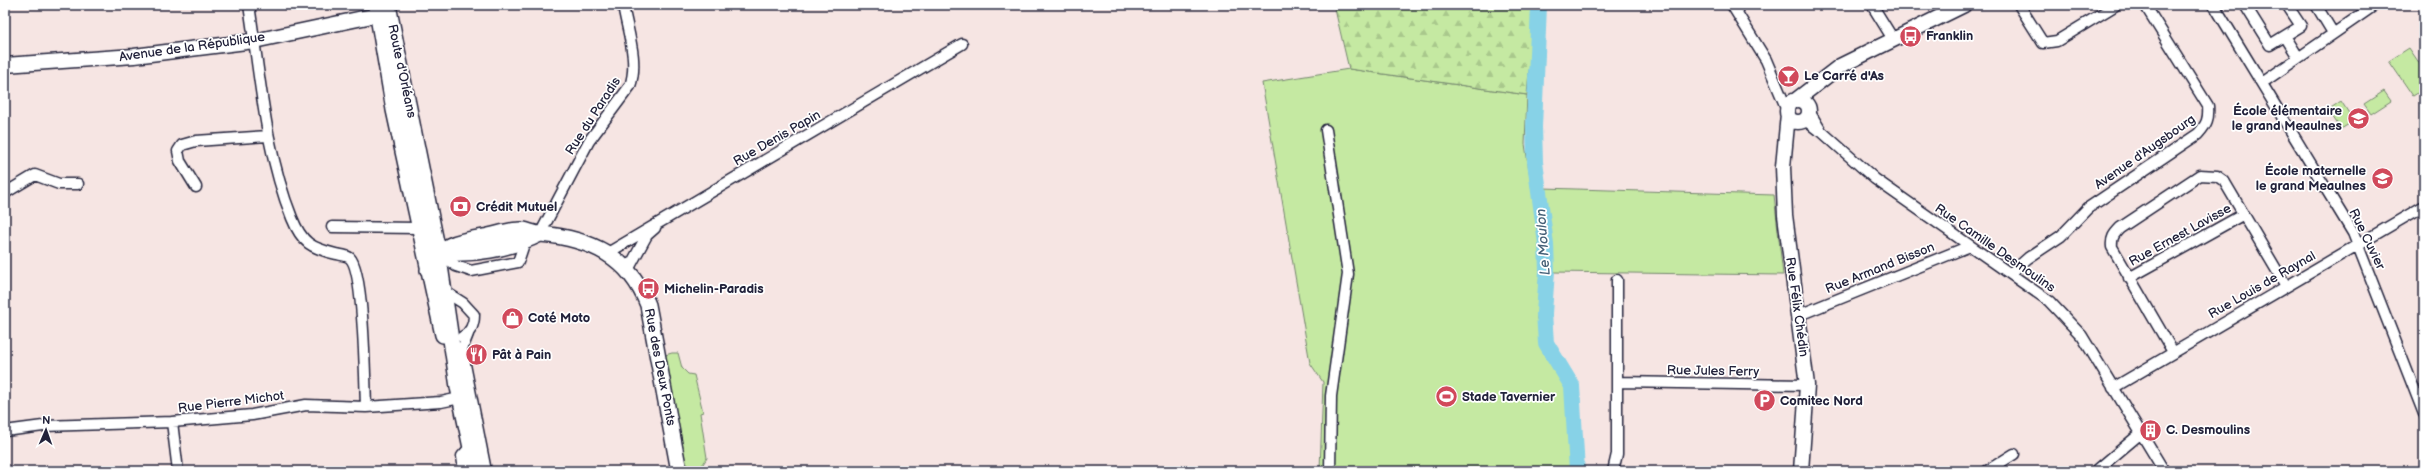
<svg xmlns="http://www.w3.org/2000/svg" width="2429" height="476" viewBox="0 0 2429 476" font-family="'Balsamiq Sans',sans-serif">
<defs>
<pattern id="forest-firs" width="22" height="20" patternUnits="userSpaceOnUse"><rect width="22" height="20" fill="#c5e9a2"/><path d="M5 1l3.5 6h-7zM16 11l3.5 6h-7z" fill="#a9c88c"/></pattern>
</defs>
<rect width="100%" height="100%" fill="#f6e5e3"/>
<filter id="ink" filterUnits="userSpaceOnUse"><feTurbulence type="fractalNoise" baseFrequency=".025" numOctaves="2"/><feDisplacementMap in="SourceGraphic" scale="8" xChannelSelector="R" yChannelSelector="G"/><feConvolveMatrix kernelMatrix="1 2 1 2 8 2 1 2 1" color-interpolation-filters="sRGB"/></filter>
<g filter="url(#ink)">
<!-- grass -->
<path fill="#c5e9a2" stroke="#74866e" d="M2409 48 2424 70V89L2413 96 2389 61Z
M1349 69 1527 95 1525 144 1539 236 1540 270 1537 319 1555 359 1572 386 1577 471H1320L1323 382 1310 363 1262 83Z
M2384 91 2391 101 2371 114 2364 104Z
M2341 101 2354 121 2341 129 2328 110Z
M1543 188 1774 195 1783 275 1552 272 1551 243Z
M672 353H678L682 368 688 374 694 375 703 412 700 413 707 458 701 467 702 471H687L665 355Z"/>
<!-- forest -->
<path fill="url(#forest-firs)" stroke="#74866e" d="M1334 5H1542L1529 71 1527 95 1349 69Z"/>
<g fill="none" stroke-linecap="round" stroke-linejoin="round">
<!-- river -->
<path stroke="#87d2e7" stroke-width="16" d="M1539 5 1534 127 1535 162 1546 244 1547 271 1544 313 1546 343 1572 386 1577 471"/>
<defs>
<path id="street" d="M249 5C260 76 265 151 292 218 302 243 311 248 336 254 340 255 346 255 350 258 364 271 365 382 366 407
M1732 5 1766 60 1788 112
M1872 5 1893 39
M2019 5 2043 43 2057 41 2116 5
M2214 5 2353 233 2424 414
M2245 5 2270 45 2301 26 2287 5
M2316 5 2333 33
M2285 36 2298 57
M2262 83 2375 5
M1809 111 1821 131 1875 179 2049 301 2082 336 2164 471
M1801 121 1809 123 1818 130
M1326 130 1348 274 1331 396 1330 471
M196 187 180 161 178 151 182 145 196 141 268 136
M5 193 35 175 59 184H78
M332 227 419 228
M540 234 589 141 630 86C639 61 627 30 623 5
M438 252 456 266 471 271 518 262 525 241
M606 254 962 44
M628 270 647 235 655 228
M2011 273 2028 258 2061 236 2088 208 2198 134C2207 124 2209 119 2208 106L2145 5
M2129 278 2244 214
M444 291 463 303 474 315C474 325 470 333 462 337
M1799 315 1970 246
M468 334 462 349 486 471
M2173 352 2112 247C2111 238 2114 234 2120 228L2200 175 2217 176 2224 181 2286 286
M1618 382 1807 385
M2113 388 2424 206
M172 422 178 471
M5 431 43 426 172 422 252 415 306 405 366 407 441 402 460 398
M464 471 462 456 471 446
M1613 471 1617 454V280
M1987 471 2014 454
M2096 471 2141 433"/>
<path id="secondary" d="M5 65 134 56 254 41 377 15
M1796 100 1840 66 1964 5
M1787 111a11 11 0 1 1 22 0a11 11 0 1 1-22 0Z
M1788 114 1783 167 1785 215 1807 385 1801 471"/>
<path id="primary" d="M376 5 394 110 443 335
M388 5 438 252 458 387 476 471
M438 252C471 256 510 249 540 234
M428 270C438 244 459 241 484 237 496 235 511 229 523 230 529 231 535 234 541 234 591 239 629 256 648 305L679 471"/>
</defs>
<!-- street casing -->
<use href="#street" stroke="#22223b" stroke-width="13"/>
<!-- secondary casing -->
<use href="#secondary" stroke="#22223b" stroke-width="17"/>
<!-- primary casing -->
<use href="#primary" stroke="#22223b" stroke-width="18"/>
<!-- street -->
<use href="#street" stroke="#fff" stroke-width="10"/>
<!-- secondary -->
<use href="#secondary" stroke="#fff" stroke-width="14"/>
<!-- primary -->
<use href="#primary" stroke="#fff" stroke-width="15"/>
</g>
</g>
<!-- icons -->
<defs>
<symbol id="bus-disc" viewBox="-11 -11 22 22"><circle r="9.5" fill="#d1495b" stroke="#fff"/><path d="M-5-6H5V4H4V6H2V4H-2V6H-4V4H-5ZM-3.5-4V0h7V-4ZM-3.5 1.2v1.5H-2V1.2ZM2 1.2v1.5H3.5V1.2Z" fill="#fff"/></symbol>
<symbol id="bar-disc" viewBox="-11 -11 22 22"><circle r="9.5" fill="#d1495b" stroke="#fff"/><path d="M-6-5H6L.8 .8V4.5H3.5V6h-7V4.5H-.8V.8Z" fill="#fff"/></symbol>
<symbol id="school-disc" viewBox="-11 -11 22 22"><circle r="9.5" fill="#d1495b" stroke="#fff"/><path d="M0-5L7-2L0 1L-7-2ZM-4 1L0 2.5L4 1V4Q0 6-4 4Z" fill="#fff"/></symbol>
<symbol id="bank-disc" viewBox="-11 -11 22 22"><circle r="9.5" fill="#d1495b" stroke="#fff"/><path d="M-6-4H6V4H-6ZM0-2.3a2.3 2.3 0 1 0 0 4.6a2.3 2.3 0 1 0 0-4.6Z" fill="#fff"/></symbol>
<symbol id="shop-disc" viewBox="-11 -11 22 22"><circle r="9.5" fill="#d1495b" stroke="#fff"/><path d="M-5-2.5h2.3a2.7 3.5 0 0 1 5.4 0H5L5.5 6h-11ZM-1.5-2.5h3a1.5 2.3 0 0 0-3 0Z" fill="#fff"/></symbol>
<symbol id="restaurant-disc" viewBox="-11 -11 22 22"><circle r="9.5" fill="#d1495b" stroke="#fff"/><path d="M-5-6h1v4h1v-4h1v4h1v-4h1v5L-1.5 .5V6h-2V.5L-5-1ZM5-6V6H3V1.5H1.5Q1.5-4 5-6Z" fill="#fff"/></symbol>
<symbol id="stadium-disc" viewBox="-11 -11 22 22"><circle r="9.5" fill="#d1495b" stroke="#fff"/><path d="M0-5a6.5 5 0 1 0 0 10a6.5 5 0 1 0 0-10ZM-3.5-1.8h7v3.6h-7Z" fill="#fff"/></symbol>
<symbol id="parking-disc" viewBox="-11 -11 22 22"><circle r="9.5" fill="#d1495b" stroke="#fff"/><path d="M-3.5-5.5H1a3.5 3.5 0 0 1 0 7H-1V5.5H-3.5ZM-1-3.4V-.6H.8a1.4 1.4 0 0 0 0-2.8Z" fill="#fff"/></symbol>
<symbol id="building-disc" viewBox="-11 -11 22 22"><circle r="9.5" fill="#d1495b" stroke="#fff"/><path d="M-4-6H4V6H1V3H-1V6H-4ZM-2.5-4.3h1.7v1.8h-1.7ZM.8-4.3h1.7v1.8H.8ZM-2.5-1h1.7V.8h-1.7ZM.8-1h1.7V.8H.8Z" fill="#fff"/></symbol>
</defs>
<g fill-rule="evenodd">
<use href="#bus-disc" x="1898" y="24" width="25" height="25"/>
<use href="#bar-disc" x="1776" y="64" width="25" height="25"/>
<use href="#school-disc" x="2346" y="106" width="25" height="25"/>
<use href="#school-disc" x="2370" y="166" width="25" height="25"/>
<use href="#bank-disc" x="448" y="194" width="25" height="25"/>
<use href="#bus-disc" x="636" y="276" width="25" height="25"/>
<use href="#shop-disc" x="500" y="306" width="25" height="25"/>
<use href="#restaurant-disc" x="464" y="342" width="25" height="25"/>
<use href="#stadium-disc" x="1434" y="384" width="25" height="25"/>
<use href="#parking-disc" x="1752" y="388" width="25" height="25"/>
<use href="#building-disc" x="2138" y="418" width="25" height="25"/>
</g>
<g text-anchor="middle" dominant-baseline="central" stroke-width="3.5" stroke-linejoin="round" paint-order="stroke">
<!-- poi labels -->
<g font-size="13" font-weight="bold" fill="#22223b" stroke="#fff" text-anchor="start">
<text x="1926" y="36">Franklin</text>
<text x="1804" y="76">Le Carré d'As</text>
<text x="2342" y="111" text-anchor="end">École élémentaire<tspan x="2342" dy="15">le grand Meaulnes</tspan></text>
<text x="2366" y="171" text-anchor="end">École maternelle<tspan x="2366" dy="15">le grand Meaulnes</tspan></text>
<text x="476" y="207">Crédit Mutuel</text>
<text x="664" y="289">Michelin-Paradis</text>
<text x="528" y="318">Coté Moto</text>
<text x="492" y="355">Pât à Pain</text>
<text x="1462" y="397">Stade Tavernier</text>
<text x="1780" y="401">Comitec Nord</text>
<text x="2166" y="430">C. Desmoulins</text>
</g>
<!-- street labels -->
<g font-size="13" fill="#22223b" stroke="#fff">
<text transform="translate(192 47) rotate(-8)">Avenue de la République</text>
<text transform="translate(402 71) rotate(78)">Route d'Orléans</text>
<text transform="translate(593 116) rotate(-57)">Rue du Paradis</text>
<text transform="translate(777 138) rotate(-30)">Rue Denis Papin</text>
<text transform="translate(2145 152) rotate(-35)">Avenue d'Augsbourg</text>
<text transform="translate(2180 235) rotate(-29)">Rue Ernest Lavisse</text>
<text transform="translate(2367 239) rotate(64)">Rue Cuvier</text>
<text transform="translate(1995 248) rotate(35)">Rue Camille Desmoulins</text>
<text transform="translate(1880 268) rotate(-22)">Rue Armand Bisson</text>
<text transform="translate(2262 285) rotate(-30)">Rue Louis de Raynal</text>
<text transform="translate(1797 307) rotate(82)">Rue Félix Chédin</text>
<text transform="translate(660 367) rotate(79)">Rue des Deux Ponts</text>
<text transform="translate(1713 371) rotate(1)">Rue Jules Ferry</text>
<text transform="translate(231 402) rotate(-7)">Rue Pierre Michot</text>
</g>
<!-- water labels -->
<g font-size="14" font-style="italic" fill="#456077" stroke="#fff">
<text transform="translate(1543 242) rotate(-94)">Le Moulon</text>
</g>
</g>
<!-- margin -->
<rect width="2429" height="476" fill="none" stroke="#fff" stroke-width="20"/>
<rect x="10" y="10" width="2409" height="456" fill="none" stroke="#22223b" stroke-width="1.5" filter="url(#ink)"/>
<!-- north arrow -->
<g transform="translate(46 430) rotate(2)" stroke="#ffffff" stroke-width="3" paint-order="stroke">
<path d="M0-3L7 15L0 10L-7 15Z" fill="#22223b"/>
<text y="-6" font-size="11" font-weight="bold" text-anchor="middle" fill="#22223b">N</text>
</g>
</svg>
